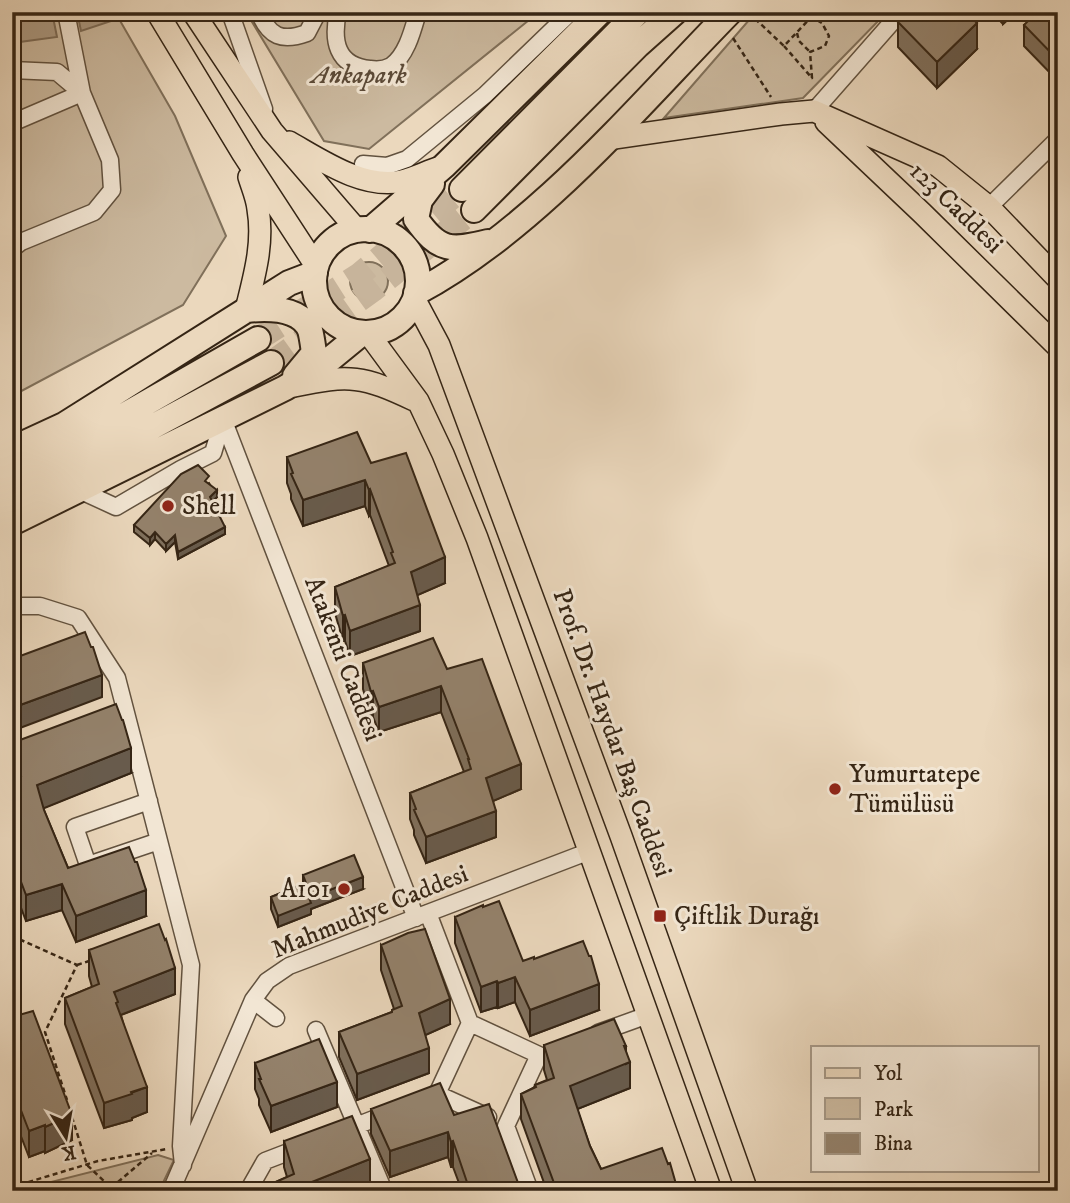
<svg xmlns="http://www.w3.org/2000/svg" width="1070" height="1203" viewBox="0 0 1070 1203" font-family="'IM FELL DW Pica',serif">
<rect width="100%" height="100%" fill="#ebd8bd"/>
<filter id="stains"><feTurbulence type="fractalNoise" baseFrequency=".00286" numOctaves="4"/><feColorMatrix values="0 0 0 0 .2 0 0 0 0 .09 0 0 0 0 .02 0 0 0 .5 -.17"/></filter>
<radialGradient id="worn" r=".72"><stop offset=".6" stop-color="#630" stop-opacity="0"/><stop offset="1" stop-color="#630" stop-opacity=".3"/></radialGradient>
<!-- green -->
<path fill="#ccbaa0" stroke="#80705a" stroke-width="2" d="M12 12H115L175 116 226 236 183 305 12 396Z
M246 12H539L369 149 324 141Z
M756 12H887L803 98 664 118Z
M350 281a19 19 0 1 1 38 0a19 19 0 1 1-38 0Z
M158 1155 174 1160 159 1191H29L31 1187Z"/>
<!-- water -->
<path fill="#ad9b84" stroke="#7d6c58" stroke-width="2" d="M12 12H52L57 37 12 43Z
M77 12H130L132 14 81 31Z"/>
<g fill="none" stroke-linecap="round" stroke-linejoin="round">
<!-- highway-tunnel -->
<path stroke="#c7b49b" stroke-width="24" stroke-dasharray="24 12" stroke-linecap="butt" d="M258 339 359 275 462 189
M271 363 373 290 474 210"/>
<defs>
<path id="minor" d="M230 12 264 109
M259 12C269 37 282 42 307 33L318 12
M338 12C332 40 336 66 370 69 377 70 384 70 391 66 407 55 413 29 418 12
M12 70 57 72 82 93 110 160 112 190 94 212 21 242 12 249
M814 111 901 12
M12 123 82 93 66 12
M363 164 387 166 407 159 485 95 571 12
M989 207 1058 139
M223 419 416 918
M79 490 116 507 181 469 213 453 223 419
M12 606H40L78 618 117 678 191 965 181 1146 183 1165
M149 801 75 827 88 865 159 841
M428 913 470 1023 539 1055 506 1126 530 1191
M253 1000 276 1018
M470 1023 437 1094 488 1117
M316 1030 384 1191
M598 1033 648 1015
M338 1133 389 1113
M171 1191 253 1000 267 981 289 966 590 851
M248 1191 265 1161 304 1146"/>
<path id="major" d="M157 12 243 154 316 266
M193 12 272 131 358 231
M826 122 922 213 1058 347
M607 139 781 114 814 111 938 166 989 207 1058 279
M289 142C321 160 364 190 402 181 414 178 426 172 438 168
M415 300 439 345 621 836 747 1191
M246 310C254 277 264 244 258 209 257 198 252 187 249 177
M368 333 418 401 443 454 477 538 711 1191
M294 386C350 374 363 376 414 400"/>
<path id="highway" d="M432 184 420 200 416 219C439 252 451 251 488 242
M462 189 638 12
M474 210 638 45 675 12
M314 281a52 52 0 1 1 104 0a52 52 0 1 1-104 0Z
M370 230 444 166 600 12
M416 293C536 229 635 109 730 12
M247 310C267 308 300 307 310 330 312 337 313 346 314 353L295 376
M12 449 64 425 289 283 315 273
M12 474 76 443 258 339
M12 499 87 462 271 363
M12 523 285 388 323 365 362 333"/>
</defs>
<!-- minor casing -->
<use href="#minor" stroke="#62523f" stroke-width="19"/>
<!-- major casing -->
<use href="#major" stroke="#352515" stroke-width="24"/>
<!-- highway casing -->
<use href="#highway" stroke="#352515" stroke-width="28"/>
<!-- path -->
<path stroke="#352515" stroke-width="2.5" stroke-dasharray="5 3.5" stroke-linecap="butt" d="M749 13 784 46 816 12
M797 33 799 41 810 52
M733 38 771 97
M784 46 812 78 810 52 825 46 829 36 822 23 812 17
M12 936 77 965 45 1032 67 1100
M77 965 89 961
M72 1117 87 1165 106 1183
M118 1182 152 1153
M215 1182 225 1191
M12 1187 98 1161 167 1149
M97 1191C106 1180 119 1180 128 1191"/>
<!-- minor -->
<use href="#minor" stroke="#f2e6d4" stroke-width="16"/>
<!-- major -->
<use href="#major" stroke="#ebd8bd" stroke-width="21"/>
<!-- highway -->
<use href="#highway" stroke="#ebd8bd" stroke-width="24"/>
</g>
<!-- wall -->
<path fill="#7f705d" stroke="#352515" stroke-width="2" d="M992 12H1016L1003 24Z
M1058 12V81L1024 46V25Z
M898 22 977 49 937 88 898 47Z
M1058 168V208L1050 201V175Z
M287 457 371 463 445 583 417 595 420 631 350 656 345 641H343L335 613V587L389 566 370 515 369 516 365 506 303 526 291 499V494L287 483Z
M209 483 217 497 212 501 225 534 178 559 175 542 166 551 155 539 150 545 134 532V525Z
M363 663 447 669 521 789 493 801 496 837 426 863 414 835V830L410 819V793L464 772 441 712 379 732 373 717H371L363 689Z
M12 743 131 773 43 808 68 868 146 916 76 942 62 910 26 921 12 884V780L14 779 12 773Z
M303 875 363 889 311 909V914L278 927 271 909V897L303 884Z
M455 917 523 961 534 959 599 1010 530 1036 515 1002 498 1008 497 1007 481 1012 455 943Z
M165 940 175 994 121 1015 147 1112 132 1118V1120L104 1128 65 1024V998L92 987 89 976V950Z
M381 945 450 1024 425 1035 429 1073 357 1100 339 1057V1032L392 1012V1010L394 1009 381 970Z
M12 1017 72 1140 45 1153V1151L29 1157 12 1113Z
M544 1045 626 1051 630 1088 577 1109 590 1146 601 1169 678 1191H547L521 1119V1094L535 1087V1085L547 1080 544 1070Z
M255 1063 337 1107 271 1132 259 1105V1099L255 1089Z
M371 1109 454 1115 521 1191H462L453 1167H451L448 1157 390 1177 371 1134Z
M284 1141 370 1184 354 1191H260V1189L287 1177 284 1167Z"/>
<!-- shaded-wall -->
<path fill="#685b4c" stroke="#352515" stroke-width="2" d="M1003 12H1016L1003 24Z
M977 23V49L937 88V62Z
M365 480V506L303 526V500Z
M370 489V515L369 516V490Z
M217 490V497L210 504V497Z
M225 527V534L178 559V552Z
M155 532V539L150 545V538Z
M175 535V542L166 551V544Z
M445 557V583L411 598V572Z
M420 605V631L350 656V631Z
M345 615V641H343V616Z
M102 675V697L12 731V708Z
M441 686V712L379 732V707Z
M373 691V717H371V692Z
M131 748V773L37 811V785Z
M521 764V789L486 804V778Z
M496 811V837L426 863V837Z
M363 877V889L311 909V914L278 927V916L309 898Z
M62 884V910L26 921V895Z
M146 890V916L76 942V916Z
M175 968V994L118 1016 114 992Z
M515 977V1002L498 1008V983Z
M497 981V1007L481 1012V987Z
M599 984V1010L530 1036V1010Z
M450 999V1024L419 1038V1013Z
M624 1046H626V1064L630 1062V1088L570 1112V1086Z
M429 1048V1073L357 1100V1074Z
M337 1082V1107L271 1132V1106Z
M147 1087V1112L132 1118V1120L104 1128V1103Z
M72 1115V1140L45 1153V1127Z
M45 1125V1151L29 1157V1131Z
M448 1132V1157L390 1177V1151Z
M453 1141V1167H451V1142Z
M370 1159V1184L354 1191H309V1183Z
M595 1186V1191H579Z"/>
<!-- building -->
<path fill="#94826c" stroke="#352515" stroke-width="2" d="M908 12H966L977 23 937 62 898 22Z
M1037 12H1058V60L1024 25Z
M1058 168V183L1050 175Z
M357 432 371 463 406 453 445 557 411 572 420 605 350 631 345 615 343 616 335 587 395 563 391 553 393 552 370 489 369 490 365 480 303 500 291 474 293 473 287 457Z
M198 465 209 476 205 481 217 490 210 497 225 527 178 552 175 535 166 544 155 532 150 538 134 525 181 474Z
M85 632 91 647H93L102 675 12 708V659Z
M433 638 447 669 482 659 521 764 486 778 496 811 426 837 414 810 416 809 410 793 471 769 468 759H469L441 686 379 707 373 691 371 692 363 663Z
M116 704 122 720H123L131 748 37 785 44 810 68 868 129 847 135 862H137L146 890 76 916 62 884 26 895 12 858V780L21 776 12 748V743Z
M354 855 363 877 309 898 311 903 278 916 271 897 306 883 303 875Z
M499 901 523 961 534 957V959L583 941 589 956H591L599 984 530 1010 515 977 498 983 497 981 481 987 455 917 483 905V907Z
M159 924 165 940 166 939 175 968 114 992 118 1002 116 1003 147 1087 131 1092 132 1094 104 1103 65 998 99 984 89 950Z
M425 929 450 999 419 1013 429 1048 357 1074 339 1032 392 1012V1010L402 1006 381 945 408 933Z
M33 1011 72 1115 45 1127V1125L29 1131 12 1087V1017Z
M614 1019 626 1046H624L630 1062 570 1086 590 1146 601 1169 662 1148 668 1164 670 1163 678 1191H597L595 1186 579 1191H557L521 1094 536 1087 535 1085 554 1078 544 1045Z
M319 1039 337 1082 271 1106 259 1079H261L255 1063Z
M440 1083 454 1115 489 1104 521 1191H470L453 1141 451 1142 448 1132 390 1151 371 1109Z
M352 1116 370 1159 309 1183 312 1191H261L260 1189 294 1174 284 1141Z"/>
<!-- markers -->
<g fill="#8f2418" stroke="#f2e6d4" stroke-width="2.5">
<circle cx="168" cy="506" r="7"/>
<circle cx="835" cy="789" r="7"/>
<circle cx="344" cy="889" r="7"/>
<rect x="653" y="909" width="14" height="14" rx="3.5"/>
</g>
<g text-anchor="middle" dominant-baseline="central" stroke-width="6" stroke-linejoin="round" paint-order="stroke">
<!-- park labels -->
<g font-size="26" font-style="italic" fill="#5b4a38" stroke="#f2e6d4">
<text x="359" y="75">Ankapark</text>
</g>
<!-- street labels -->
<g font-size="26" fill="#352515" stroke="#f2e6d4">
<text transform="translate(956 208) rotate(44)">123 Caddesi</text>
<text transform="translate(343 659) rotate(69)">Atakenti Caddesi</text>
<text transform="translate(612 733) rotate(70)">Prof. Dr. Haydar Baş Caddesi</text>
<text transform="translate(370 912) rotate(-22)">Mahmudiye Caddesi</text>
</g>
<!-- poi labels -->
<g font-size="26" fill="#352515" stroke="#f2e6d4" text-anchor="start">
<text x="182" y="506">Shell</text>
<text x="849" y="774">Yumurtatepe<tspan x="849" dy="30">Tümülüsü</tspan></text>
<text x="330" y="889" text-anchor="end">A101</text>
<text x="674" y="916">Çiftlik Durağı</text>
</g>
</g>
<!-- margin -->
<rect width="1070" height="1203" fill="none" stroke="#ebd8bd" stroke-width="42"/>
<rect x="14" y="14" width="1042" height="1175" fill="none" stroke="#352515" stroke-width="3.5"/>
<rect x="21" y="21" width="1028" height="1161" fill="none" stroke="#352515" stroke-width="2"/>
<!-- legend -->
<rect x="811" y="1046" width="228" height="126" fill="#f2e6d4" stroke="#a69988" stroke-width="2"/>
<rect x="825" y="1068" width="35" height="10" fill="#ebd8bd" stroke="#a69988" stroke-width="2"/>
<text x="874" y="1080" font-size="21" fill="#352515">Yol</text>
<rect x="825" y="1098" width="35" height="21" fill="#ccbaa0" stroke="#a69988" stroke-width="2"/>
<text x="874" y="1116" font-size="21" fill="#352515">Park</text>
<rect x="825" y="1133" width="35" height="21" fill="#94826c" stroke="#a69988" stroke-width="2"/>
<text x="874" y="1150" font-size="21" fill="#352515">Bina</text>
<!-- north arrow -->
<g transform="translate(66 1137) rotate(169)" stroke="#f2e6d4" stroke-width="5" paint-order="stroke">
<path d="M0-5L12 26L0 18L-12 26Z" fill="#352515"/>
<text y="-10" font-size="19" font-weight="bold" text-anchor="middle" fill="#352515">K</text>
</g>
<rect width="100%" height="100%" filter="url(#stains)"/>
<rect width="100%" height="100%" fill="url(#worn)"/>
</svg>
